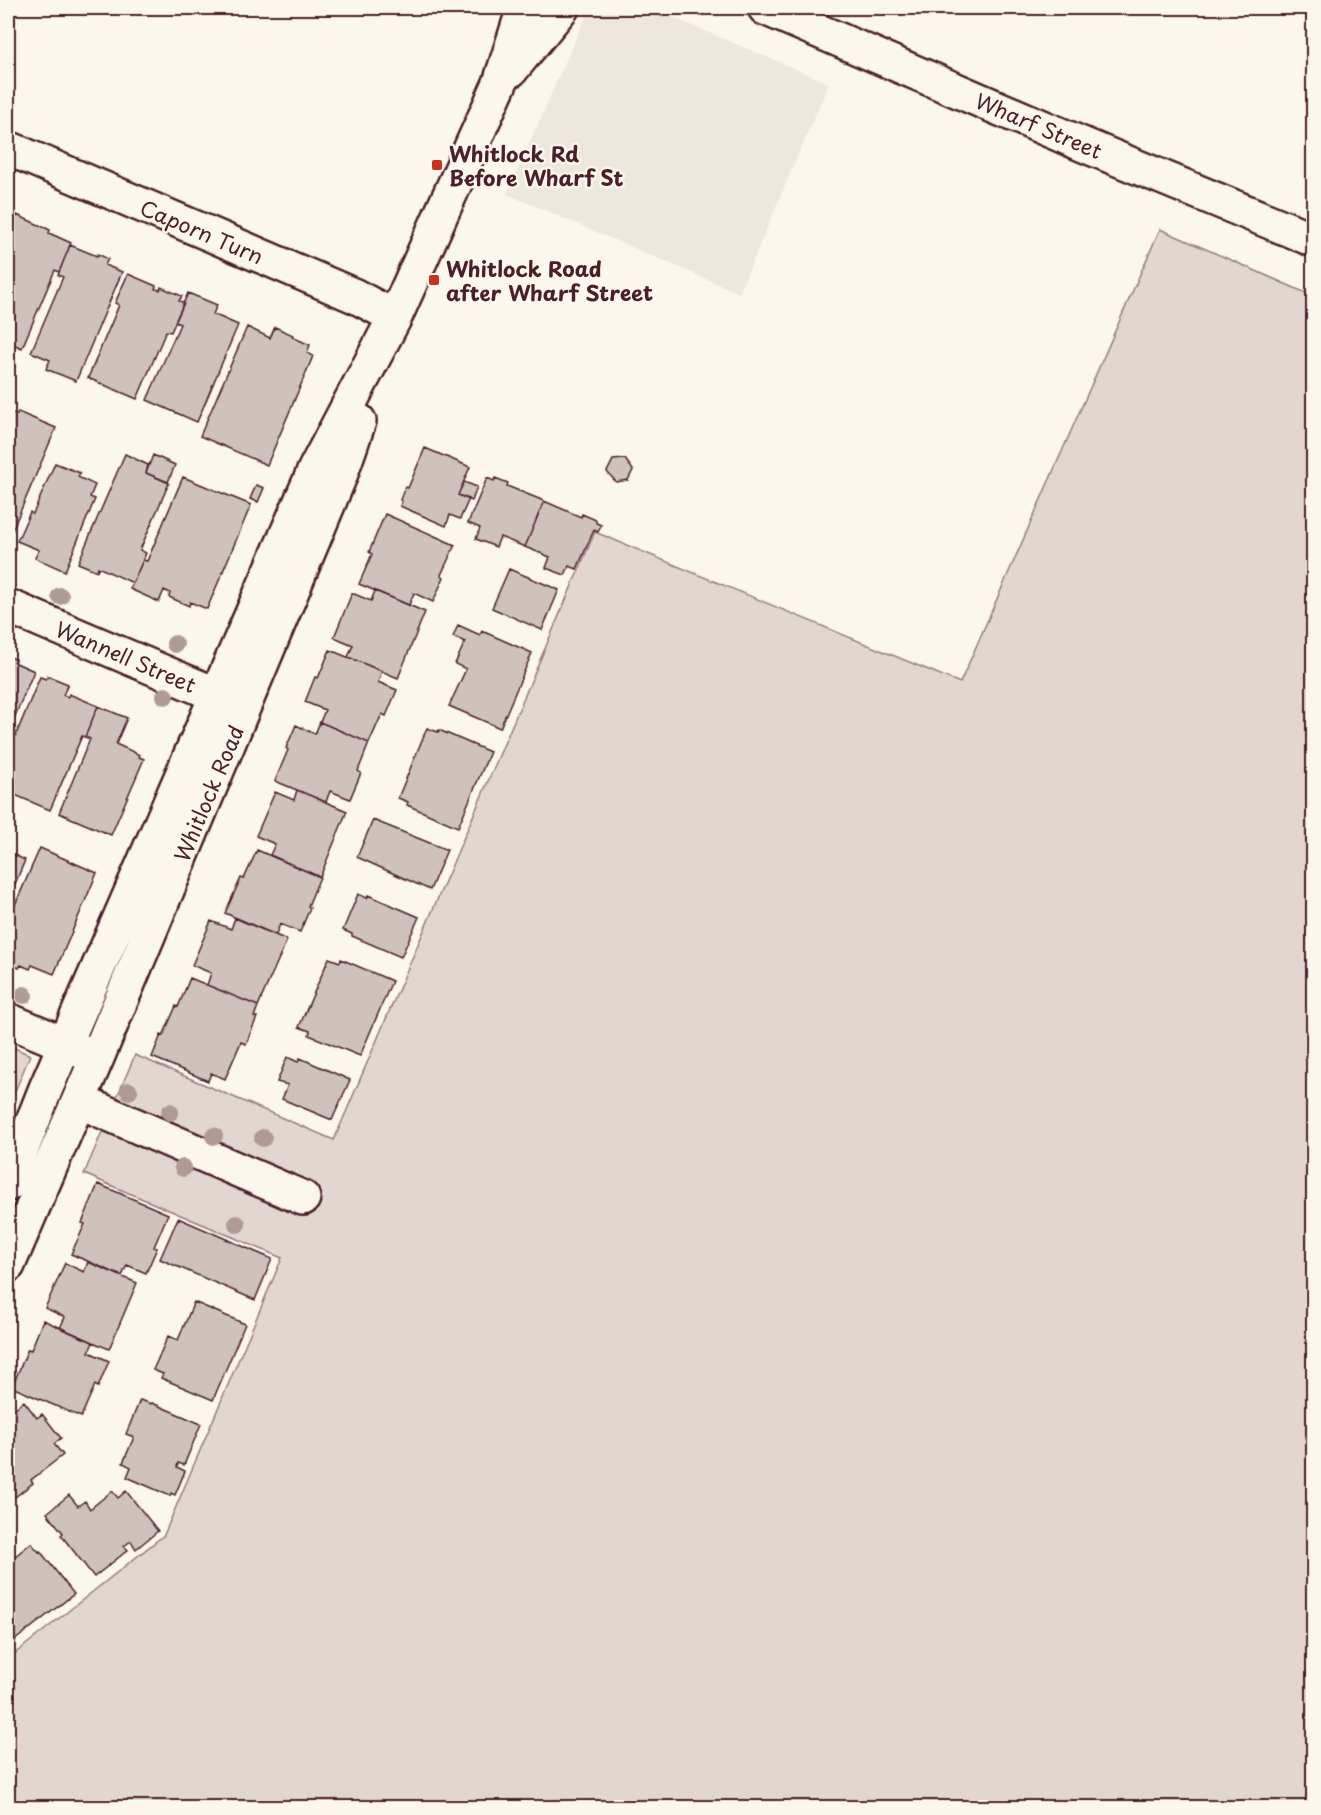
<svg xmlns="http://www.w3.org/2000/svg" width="1321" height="1815" viewBox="0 0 1321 1815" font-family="'Playpen Sans',sans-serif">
<rect width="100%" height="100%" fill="#fbf7ec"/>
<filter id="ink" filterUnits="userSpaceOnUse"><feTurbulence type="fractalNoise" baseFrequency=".0167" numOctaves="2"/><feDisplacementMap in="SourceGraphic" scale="12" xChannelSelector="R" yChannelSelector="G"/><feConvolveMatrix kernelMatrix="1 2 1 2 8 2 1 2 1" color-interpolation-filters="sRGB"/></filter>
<g filter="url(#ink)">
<!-- built -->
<path fill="#eee7de" d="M601 8H650L829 83 739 293 507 194 587 13Z"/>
<!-- green -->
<path fill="#e2d7d0" stroke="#967b7e" stroke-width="1.5" d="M1160 229 1313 296V1807L8 1808V1659L164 1535 282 1258 84 1174 135 1055 334 1140 595 532 960 683Z
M8 1045 30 1055 13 1096 8 1094Z"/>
<!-- building -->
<path fill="#cfc2bc" stroke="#4a1f2b" stroke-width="1.5" d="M17 215 50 230 49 233 71 243 59 272 55 270 22 348 8 342V236Z
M70 245 97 256 98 254 108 259 105 265 122 272 76 381 46 369 50 360 31 352 63 277 58 275Z
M128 274 156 286 155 289 160 290 161 287 182 296 179 301 184 303 171 332 166 331 137 399 88 378 119 305 115 303Z
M188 293 217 305 213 314 238 325 197 422 147 400 180 324 175 322Z
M247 327 270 338 275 327 293 335 292 337 310 345 307 353 313 356 267 465 200 436Z
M8 411 17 415 18 412 56 428 8 540Z
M425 448 470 467 458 495 469 499 460 519 450 515 446 526 400 506 402 501 400 500 405 487 408 488Z
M125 454 148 465 146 473 169 483 140 550 146 553 133 583 98 567 97 571 78 563Z
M153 455 175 465 168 482 146 473Z
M625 459 633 470 628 480 616 482 607 472 613 460Z
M55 463 80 473 78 477 95 485 90 497 95 499 65 571 35 558 39 550 17 541 30 512 33 514Z
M183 477 251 505 207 609 190 602 189 606 169 597 170 593 164 590 159 602 130 589 143 560 147 561Z
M487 478 494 481 495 478 508 483 507 486 544 501 525 547 500 537 496 547 476 539 480 528 468 523Z
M464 482 477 487 472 501 458 495Z
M256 485 264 488 258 502 250 499Z
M544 501 581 517 582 514 596 520V523L601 525 598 532 594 530 577 569 569 566 565 575 546 568 550 557 525 547Z
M385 514 455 545 441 575 444 577 433 602 414 593 409 605 359 584 372 554 369 552Z
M509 569 559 590 542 630 492 608Z
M375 591 425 612 398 678 348 657 353 645 334 637 352 593 371 601Z
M458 625 480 635 482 631 532 653 500 728 449 706 466 669 455 664 465 642 453 637Z
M330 650 382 671 378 682 397 690 386 716 382 714 369 743 320 722 325 710 305 702 315 677 318 678Z
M8 656 15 659 14 662 34 671 8 733Z
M48 676 68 684 63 695 68 697 69 694 98 706 85 737 82 736 50 810 8 792V754L40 677 46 679Z
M98 706 127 718 116 744 140 755 139 757 144 759 111 835 59 813 90 739 85 737Z
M320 722 369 743 358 771 361 773 350 799 330 791 326 802 275 781 288 750 286 748 296 725 315 734Z
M427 728 438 732 439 730 490 752 458 827 407 805 408 802 398 798Z
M297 790 347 811 320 877 270 855 275 844 256 836 275 792 294 800Z
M373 820 447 850 430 890 357 857Z
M40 848 97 873 54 974 32 965 30 969 21 965 19 968 8 963V921Z
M257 850 320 877 308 906 310 908 300 932 280 924 276 935 225 913 241 878 244 879Z
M8 852 25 860 8 901Z
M358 894 367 898 368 895 419 917 401 957 352 936V934L343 930Z
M235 918 287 940 258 1006 207 985 211 973 192 965 211 921 231 929Z
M329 958 340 962 341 959 392 981 360 1056 309 1035 310 1031 299 1027Z
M190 978 258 1006 254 1017H257L246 1044 241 1042 225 1079 211 1073 208 1081 152 1057 161 1035 163 1036 176 1006 178 1007Z
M287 1057 298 1062 300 1058 350 1080 332 1120 282 1099 288 1085 277 1082Z
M98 1184 168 1214 154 1247 157 1248 146 1273 127 1265 122 1276 71 1254 85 1224 82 1223Z
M178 1218 272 1259 255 1300 160 1259Z
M88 1262 137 1283 109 1349 60 1328 65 1317 45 1308 65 1263 84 1272Z
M194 1302 245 1324 213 1400 161 1378 163 1374 153 1370 168 1336 178 1340Z
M43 1320 93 1342 89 1352 109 1361 98 1387 95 1385 81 1417 12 1387 28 1349 31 1350Z
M140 1400 151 1404 152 1403 201 1424 184 1465 178 1463 177 1467 185 1471 175 1495 171 1493 170 1496 127 1477 131 1467 123 1463 134 1437 126 1434Z
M8 1401 14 1409 24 1401 37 1418 42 1414 61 1438 54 1444 63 1455 31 1480 33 1483 11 1500 8 1496Z
M112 1491 118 1498 126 1491 158 1531 136 1549 131 1541 124 1546 128 1550 94 1577 61 1535 63 1533 47 1513 69 1495 78 1506 85 1501 90 1509Z
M31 1543 39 1552 40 1551 74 1594 10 1644 8 1641V1562Z"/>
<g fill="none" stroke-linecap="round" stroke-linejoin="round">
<defs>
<path id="minor" d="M765 8 1084 145 1314 240
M511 70 562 8
M8 148 355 296 395 317
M8 606 238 704
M8 1020 86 1053
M79 1101 303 1198
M8 1184 46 1088 315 469 395 317 500 83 524 8
M8 1265 97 1058 340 476 359 421"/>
</defs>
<!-- minor casing -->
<use href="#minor" stroke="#4a1f2b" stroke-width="38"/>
<!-- minor -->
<use href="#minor" stroke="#fbf7ec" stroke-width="33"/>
</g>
<!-- trees -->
<g fill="#af9a98">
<circle cx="60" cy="596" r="9"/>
<circle cx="175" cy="644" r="9"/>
<circle cx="165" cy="696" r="9"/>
<circle cx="24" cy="995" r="9"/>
<circle cx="129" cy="1091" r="9"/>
<circle cx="170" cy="1112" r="9"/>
<circle cx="214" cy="1136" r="9"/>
<circle cx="263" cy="1138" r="9"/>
<circle cx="183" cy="1168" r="9"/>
<circle cx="237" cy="1224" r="9"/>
</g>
</g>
<!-- markers -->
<g fill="#c8321e" stroke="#fbf7ec" stroke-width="2">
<rect x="431" y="159" width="12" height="12" rx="3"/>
<rect x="428" y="274" width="12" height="12" rx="3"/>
</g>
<g text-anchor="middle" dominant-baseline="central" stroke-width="5" stroke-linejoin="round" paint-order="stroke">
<!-- street labels -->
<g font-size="21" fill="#4a1f2b" stroke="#fbf7ec">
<text transform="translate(1039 125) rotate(23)">Wharf Street</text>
<text transform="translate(202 231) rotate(23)">Caporn Turn</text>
<text transform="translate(126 656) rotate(23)">Wannell Street</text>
<text transform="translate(208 793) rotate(-67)">Whitlock Road</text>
</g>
<!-- poi labels -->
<g font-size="21" font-weight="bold" fill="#4a1f2b" stroke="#fbf7ec" text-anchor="start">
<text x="449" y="153">Whitlock Rd<tspan x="449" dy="24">Before Wharf St</tspan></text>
<text x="446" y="268">Whitlock Road<tspan x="446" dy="24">after Wharf Street</tspan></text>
</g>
</g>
<!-- margin -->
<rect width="1321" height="1815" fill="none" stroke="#fbf7ec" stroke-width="30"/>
<rect x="15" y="15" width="1291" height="1785" fill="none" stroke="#4a1f2b" stroke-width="2" filter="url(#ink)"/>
</svg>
